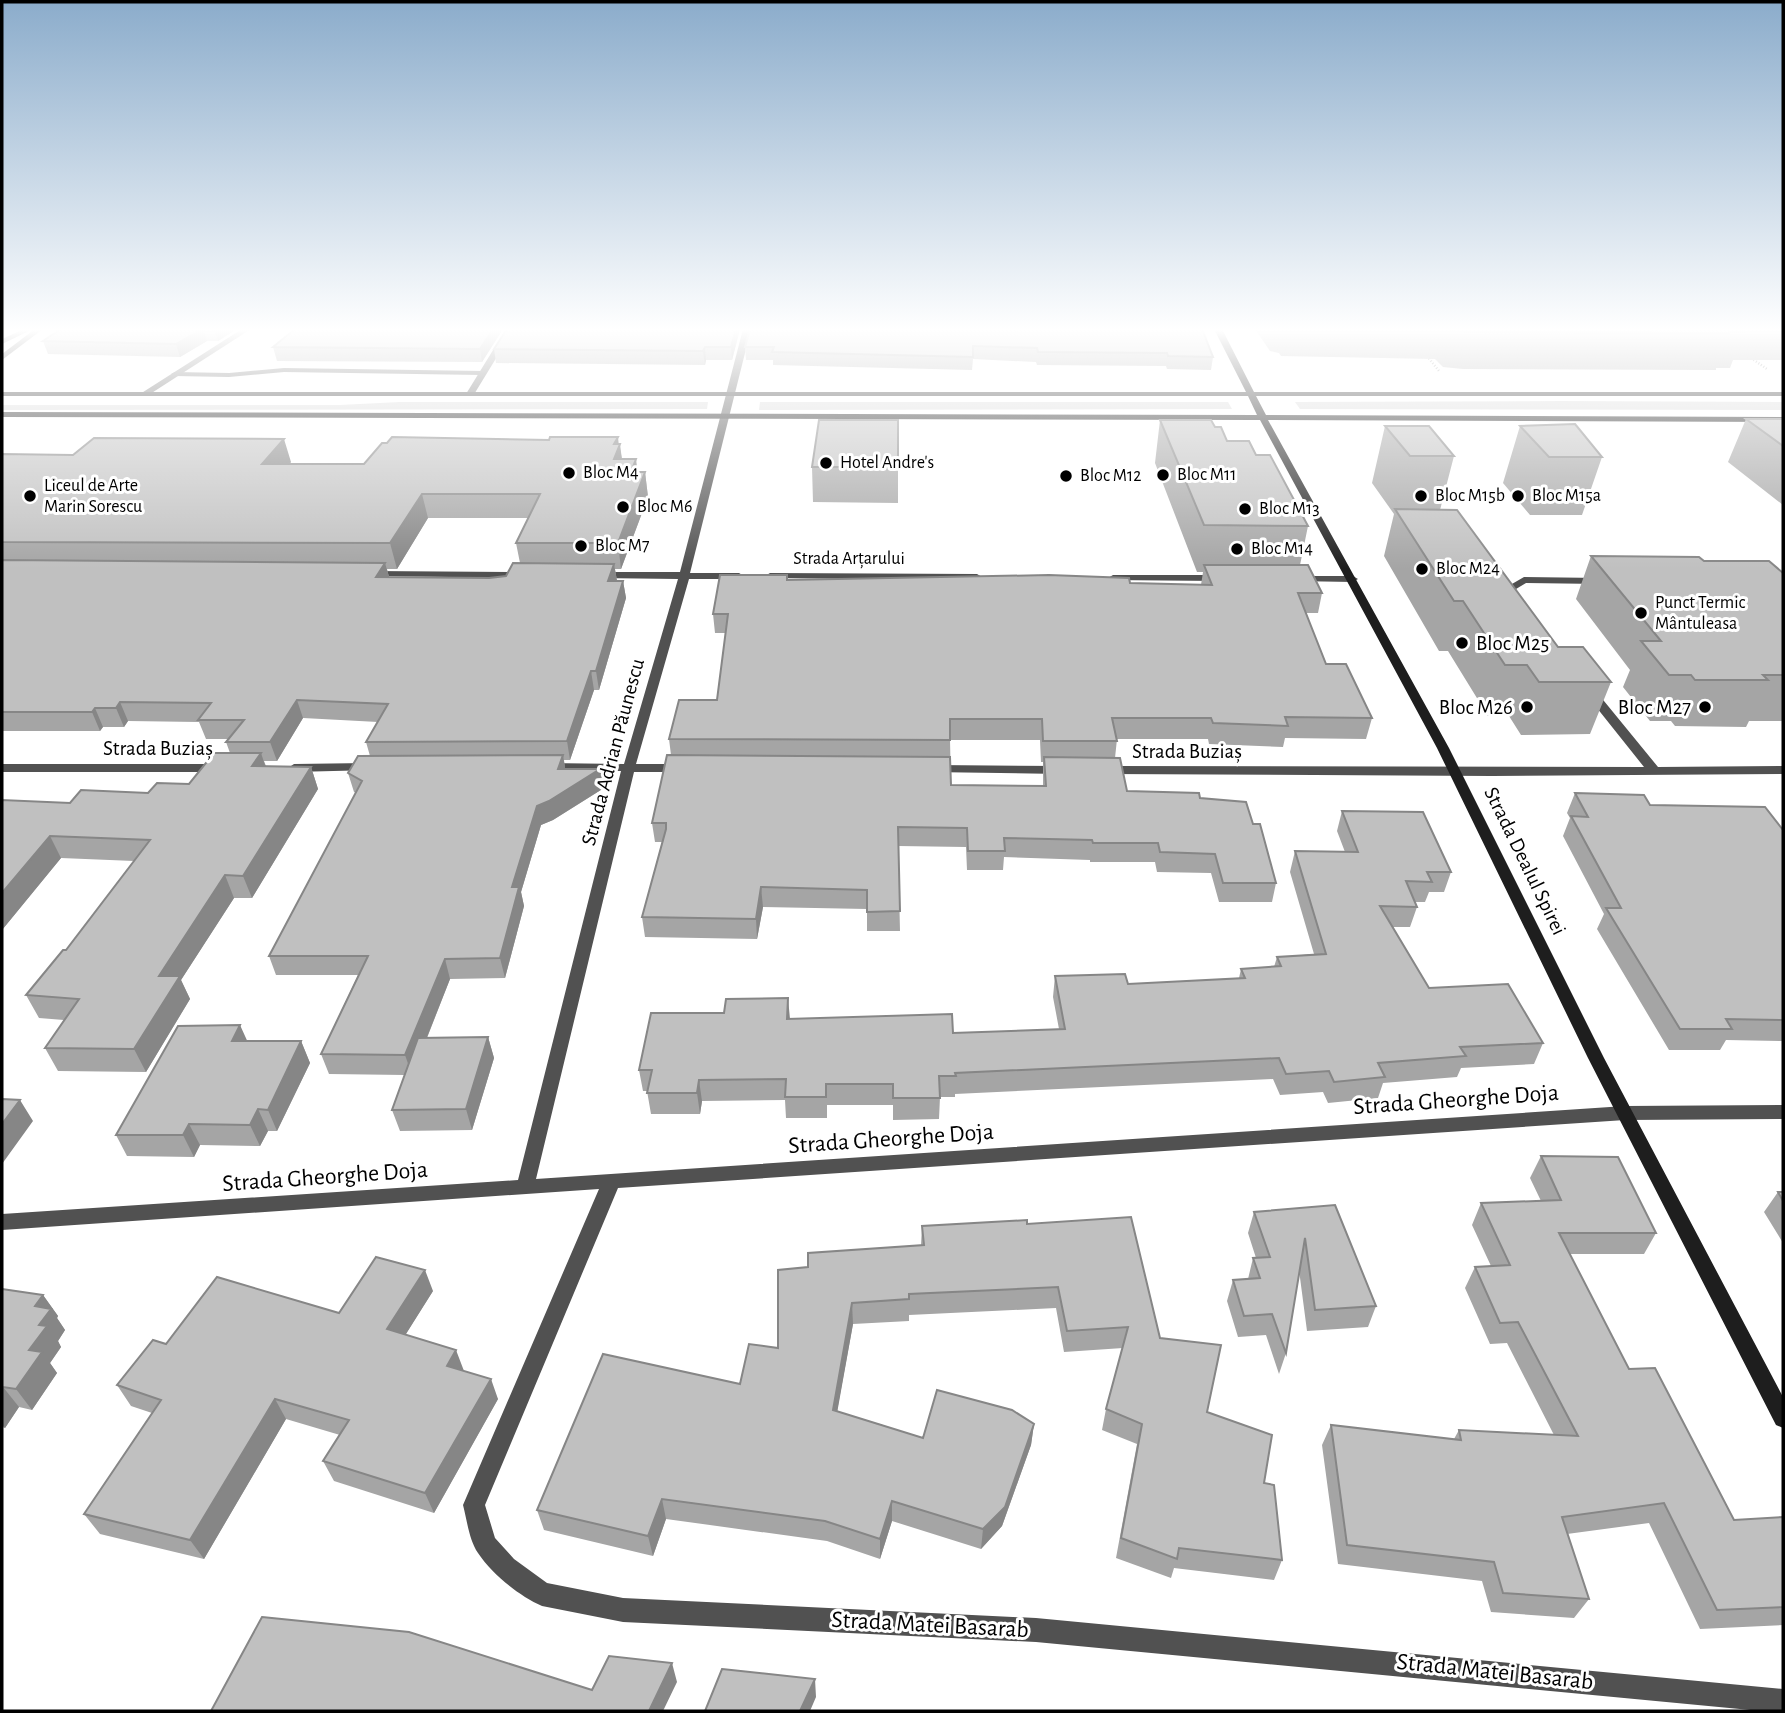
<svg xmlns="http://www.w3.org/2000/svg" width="1785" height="1713" viewBox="0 0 1785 1713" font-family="'Alegreya Sans',sans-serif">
<rect width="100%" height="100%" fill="#fff"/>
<!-- green -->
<path fill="#d8d8d8" d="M1560 401 1783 402V410L1300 409 1295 402Z
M400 402H708L707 409 2 410V405H340Z
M760 402H1228L1232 409 759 410Z"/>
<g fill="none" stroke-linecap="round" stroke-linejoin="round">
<!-- path -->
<path stroke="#737373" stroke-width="2.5" stroke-dasharray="1 2" stroke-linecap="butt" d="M1427 356 1439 371
M1751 358 1767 369"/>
<!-- lane -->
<path fill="#515151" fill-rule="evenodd" d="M284 368 482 371 486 373 482 375 284 372 229 377 175 376 171 374 175 372 229 373Z"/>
<!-- street -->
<path fill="#515151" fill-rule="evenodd" d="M242 329H251L147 396 140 394Z
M506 329H514L473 396H467L466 394Z
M743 329H751L690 573H739L744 576 739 579H689L636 764H683L689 768 683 772H634L536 1179 1625 1106 1783 1105V1119L1625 1120 618 1188 485 1505 495 1538 514 1559 547 1583 623 1598 1036 1618 1783 1689V1711H1761L1036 1642 623 1622 542 1606C519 1596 492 1574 478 1553 469 1540 467 1520 463 1505L599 1189 2 1230V1214L518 1180 621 771H546L540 767 546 763 624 764 678 579 598 578 593 575 598 572H680Z
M371 571 526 572 531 575 526 578 367 576 366 574Z
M770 573 977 574 982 577 977 580 766 578 765 576Z
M1113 575H1219L1224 578 1219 581 1109 580 1108 578Z
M1298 576H1353L1358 579 1353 582 1294 581V577Z
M1524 577 1601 578 1606 581 1601 584 1526 583 1516 589 1521 602 1520 604H1512L1505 588Z
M1591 689 1595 690 1658 767 1783 766V774L1492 776 1106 774 1100 770 1106 766 1644 767 1585 693Z
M368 763 373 764 374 767 373 770 294 772 288 768 294 764Z
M2 764H221L227 768 221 772H2Z
M934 765 1061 766 1067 770 1061 774 929 772 928 769Z"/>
<!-- secondary -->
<path fill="#1e1e1e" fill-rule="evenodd" d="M24 329 31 330 2 344V339Z
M35 329H43L2 360V354Z
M1214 329H1222L1254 392H1783V396H1256L1266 415 1783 417V422L1268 420 1449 748 1604 1058 1783 1397V1428L1776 1425 1588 1058 1437 748 1260 420 2 417V412L1257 415 1248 396H2V392H1246Z"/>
</g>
<!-- wall -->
<path fill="#a5a5a5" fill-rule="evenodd" d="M61 329H237L218 341H207L180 357 48 354 43 341Z
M503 329 482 362 277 361 273 347Z
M507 329H740L732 360H706L705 365 496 363 494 349Z
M1202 329 1213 357 1211 370 1167 369 1166 366 1037 365 1036 362 973 359 972 370 773 365V360H746L745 347Z
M1255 329H1783V360H1733L1730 368H1716V370L1463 369 1443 367 1435 359 1281 356 1279 353 1270 351Z
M1746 419H1783V505L1728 462Z
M898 420V503L813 502 812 467Z
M1160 420 1215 427 1227 441 1256 455 1308 526 1300 565 1322 593 1318 613H1306L1326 664 1372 718 1366 739 1285 738 1283 747 1209 744 1208 739H1117L1115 758 1127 791 1200 798 1253 824 1276 883 1272 902H1219L1211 873 1157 872 1155 862H1090V860L1004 857 1003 870H967L966 847 898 846 900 931H867V909L763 907 757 939 645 937 642 917 662 842H655L652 823 671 755 669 739 717 700 726 633H715L713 614 788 580 1130 583 1201 585 1203 572H1197L1155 463ZM950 740H1040L1041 762H1043V786L951 785Z
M1385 426 1454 456 1440 510 1558 647 1611 682 1590 734 1521 735 1509 716H1488L1448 651H1439L1384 556 1394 514 1372 483Z
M1520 426 1602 457 1582 515H1530L1503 483Z
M619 444 622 459 638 472H645L648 497 621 569H615L617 581H623L626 598 599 690H594L570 760H564L565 769H600L604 788 553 820 541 825 521 892 524 906 505 978 450 979 427 1038 488 1037 494 1058 472 1130 400 1131 392 1110 405 1075 329 1074 321 1054 358 975H276L269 956 356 793 354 792 348 773 370 756 366 742 378 722 303 718 277 761H264L266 766 311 767 318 789 252 898H234L181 980 190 999 146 1072 58 1071 45 1048 64 1020 39 1018 26 995 66 950 134 861 61 858 2 930V800L70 803 148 793 189 784 230 753 226 742 228 739H206L199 722 128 721 124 727H103L100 731H2V454L291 462 289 464H364ZM428 518H528L516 543 520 563 506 576 489 578 389 577 387 569H397Z
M1591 556 1704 561 1783 573V721H1749L1746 727 1675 726 1671 721H1650L1623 687 1630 670 1576 599Z
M1575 793 1650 805 1783 830V1041L1726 1040 1720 1050H1669L1597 929 1604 914 1563 836 1570 818 1567 813Z
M1342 811 1451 872 1444 892H1429L1425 902H1415L1417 907 1410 927H1392L1429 988 1543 1043 1534 1064 1461 1068 1457 1077 1383 1083 1378 1098 1328 1103 1323 1092 1280 1095 1273 1079 955 1094V1097H940L939 1119 893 1120V1105H827V1118H786L785 1100 702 1101 700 1114H651L647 1091H643L639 1070 790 1019 953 1033 1059 1029 1053 997 1055 976 1128 984 1239 978 1241 969 1274 967 1277 957 1314 954 1290 872 1295 851 1345 852 1337 831Z
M247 1041H301L310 1063 277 1131H268L260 1146 200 1145 194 1157 127 1156 116 1135Z
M1541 1156 1656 1233 1644 1254H1570L1629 1369 1734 1520 1783 1517V1625L1700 1629 1649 1523 1567 1534 1589 1599 1574 1618 1491 1612 1482 1581 1338 1564 1322 1445 1331 1425 1454 1439 1459 1430 1554 1435 1507 1343 1490 1344 1465 1288 1475 1267 1491 1266 1472 1225 1481 1203 1541 1201 1530 1178Z
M1778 1192H1783V1243L1764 1212Z
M1335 1205 1376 1306 1368 1327 1307 1331 1299 1270 1286 1353 1279 1374 1266 1335 1238 1337 1227 1301 1233 1280 1248 1279 1253 1258H1256L1248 1233 1254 1212Z
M1027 1224 1160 1338 1207 1412 1264 1483 1282 1560 1274 1580 1174 1568 1171 1578 1116 1558 1137 1444 1102 1430 1106 1409 1123 1348 1064 1352 1056 1308 909 1315V1321L853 1324 837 1411 923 1438 1034 1424 1031 1445 1002 1526 981 1549 892 1521 880 1559 827 1541 666 1519 653 1556 544 1530 537 1510 740 1384 778 1348 808 1267 921 1245 922 1226Z
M2 1289 43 1295 58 1316 57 1318 65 1330 58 1341 61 1347 50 1363 57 1373 32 1410 19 1407 5 1428 2 1427Z
M433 1291 405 1335 464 1371 498 1399 434 1513 334 1481 323 1461 340 1435 286 1419 204 1559 100 1534 84 1514 152 1413 131 1406 117 1385 166 1344 339 1313Z"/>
<!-- shaded-wall -->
<path fill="#868686" d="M203 329 207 341 180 357 176 344Z
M214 329H237L218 341Z
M493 329H503L482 362 480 349Z
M736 329H740L732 360 731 347Z
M705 347 706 360 705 365 703 351Z
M618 437 619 447 620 444 623 468 614 459V444Z
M284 439 291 462 269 488 262 464Z
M636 459 639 483 631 472Z
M645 472 648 497 621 569 618 543Z
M422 494 428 518 397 569 390 543Z
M385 563 390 580 376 577Z
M614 564 617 581H608Z
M623 581 626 598 599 690 596 671Z
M591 671 594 690 570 760 567 741Z
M297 700 303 718 277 761 270 742Z
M120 702 128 721 124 727 116 708Z
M95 708 103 727 100 731 92 712Z
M261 753 268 774 252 766Z
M563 755 566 774 558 769Z
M311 767 318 789 252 898 243 876Z
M600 769 604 788 553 820 541 825 521 892 524 906 505 978 500 958 512 887 537 806Z
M50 836 61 858 2 930V893Z
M225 875 234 898 181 980 190 999 146 1072 134 1049 159 976Z
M761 887 763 907 757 939 756 919Z
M445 959 450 979 412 1075 405 1055Z
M788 998 790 1019H787Z
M240 1025 250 1047 232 1041Z
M488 1037 494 1058 472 1130 466 1109Z
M301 1041 310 1063 277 1131 268 1110Z
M699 1080 702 1101 700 1114 697 1093Z
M20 1100 33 1121 2 1164V1124Z
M258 1109 268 1131 260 1146 250 1125Z
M189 1124 200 1145 194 1157 183 1135Z
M425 1270 433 1291 396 1350 387 1329Z
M43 1295 58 1316 57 1318 65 1330 58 1341 61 1347 50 1363 57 1373 32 1410 16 1389 29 1350 39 1325 35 1306Z
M852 1303 853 1324 834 1430 833 1410Z
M456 1350 464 1371 447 1366Z
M491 1379 498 1399 434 1513 425 1493Z
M3 1387 19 1407 5 1428 2 1424Z
M275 1399 286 1419 204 1559 190 1540Z
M1034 1424 1031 1445 1002 1526 981 1549 983 1529Z
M662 1499 666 1519 653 1556 648 1536Z
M892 1501V1521L880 1559V1539Z
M672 1663 677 1682 663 1711H649Z
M815 1679 816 1697 810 1711H800Z"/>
<!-- building -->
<path fill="#c0c0c0" stroke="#868686" stroke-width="2" d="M61 329H202L176 344 43 341Z
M295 329H493L480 349 273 347Z
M507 329H736L731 347H705L703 351 494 349Z
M750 329H1202L1213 357 1168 356 1167 353 1038 352 1037 348 973 346V357L772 352 774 347H745Z
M1450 329H1740L1744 332H1728L1730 333 1473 332 1452 331Z
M1746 419H1783V446Z
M819 420H898V467H812Z
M1160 420H1211L1215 427H1221L1227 441H1249L1256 455H1270L1308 526 1204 525Z
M1575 424 1602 457H1549L1520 426Z
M1385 426H1429L1454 456H1410Z
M392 437 549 440 550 437H618L614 444H620L614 459H636L631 472H645L618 543H516L540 494H422L390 543 2 542V454L73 455 94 438 284 439 262 464H364L382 443H387Z
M1395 509 1457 510 1558 647H1583L1611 682H1539L1527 665H1505L1463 601H1454Z
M1591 556 1699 557 1704 561H1769L1783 573V675H1763L1768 680H1695L1691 675H1669L1641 641H1661Z
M2 560 385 563 376 577 489 578 506 576 513 563 614 564 608 581H623L596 671H591L567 741 366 742 388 704 297 700 270 742H226L244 720H198L211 703 120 702 116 708H95L92 712H2Z
M1204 565H1308L1322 593H1298L1326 664H1346L1372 718 1285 717 1288 726 1213 723 1211 718H1112L1117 741H1043L1042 719H950V740L669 739 679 700H717L728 614H713L720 575H787V580L1049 575 1129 578 1130 583 1212 585Z
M214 753H261L252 766 311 767 243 876 225 875 159 976H180L134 1049 45 1048 79 999 26 995 63 950H66L150 840 50 836 2 893V800L70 803 81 790 148 793 157 783 189 784Z
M563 755 558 769H600L549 801 537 806 512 887H519L500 958 445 959 405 1055 321 1054 368 956H269L362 781 348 773 358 756Z
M667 755 950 757 951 785 1046 786 1044 757 1120 758 1127 791 1199 793 1200 798 1246 802 1253 824H1260L1276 883H1223L1215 854 1160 852 1158 843H1093L1092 840 1004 838 1005 851H968L967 828 898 827 900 911 867 912V890L761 887 756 919 642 917 666 829V823H652Z
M1575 793 1644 795 1650 805 1765 807 1783 830V1020L1726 1019 1732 1029H1680L1606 908H1621L1571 816 1588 817Z
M1342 811 1423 812 1451 872H1427L1432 882 1406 881 1417 907 1380 906 1429 988 1508 984 1543 1043 1460 1047 1466 1056 1378 1063 1385 1077 1334 1082 1329 1071 1286 1074 1279 1058 955 1073 956 1076H939L940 1098H893V1084H826V1097H785L786 1079 699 1080 697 1093H647L652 1070H639L651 1013H724L726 999 788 998 787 1019 952 1014 953 1033 1065 1029 1055 976 1125 974 1128 984 1245 978 1241 969 1281 966 1277 957 1326 954 1295 851 1358 852Z
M240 1025 232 1041H301L268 1110 258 1109 250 1125 189 1124 183 1135H116L178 1026Z
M488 1037 466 1109 392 1110 418 1038Z
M2 1099 20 1100 2 1124Z
M1541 1156 1618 1157 1656 1233H1559L1629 1369 1655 1368 1734 1520 1783 1517V1607L1717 1610 1664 1503 1562 1517 1589 1599 1503 1593 1494 1562 1347 1545 1331 1425 1461 1440 1459 1430 1578 1436 1518 1322 1500 1323 1475 1267 1510 1265 1481 1203 1561 1200Z
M1778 1192H1783V1201Z
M1335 1205 1376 1306 1315 1310 1305 1238 1286 1353 1272 1314 1244 1316 1233 1280 1260 1278 1253 1258 1270 1257 1254 1212Z
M1131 1217 1160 1338 1221 1345 1207 1412 1272 1435 1264 1483 1274 1485 1282 1560 1179 1548 1177 1559 1121 1538 1142 1424 1106 1409 1128 1327 1067 1331 1058 1287 909 1294V1299L852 1303 833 1410 923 1438 937 1390 1012 1410 1034 1424 1005 1507 983 1529 892 1501 880 1539 825 1521 662 1499 648 1536 537 1510 603 1354 740 1384 749 1344 778 1348V1270L808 1267V1253L924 1245 922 1226 1027 1220V1224Z
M376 1257 425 1270 387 1329 456 1350 447 1366 491 1379 425 1493 323 1461 349 1420 275 1399 190 1540 84 1514 161 1400 117 1385 153 1340 166 1344 217 1277 339 1313Z
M2 1289 43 1295 35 1306 51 1309 39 1325 47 1326 29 1350 42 1352 16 1389 3 1387 2 1388Z
M262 1617 409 1632 592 1690 609 1656 672 1663 649 1711H211Z
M722 1669 815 1679 800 1711H705Z"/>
<!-- sky -->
<linearGradient id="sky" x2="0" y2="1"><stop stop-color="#8baccb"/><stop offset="0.58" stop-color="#fff"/><stop offset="1" stop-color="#fff" stop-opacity="0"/></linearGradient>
<rect width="1785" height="569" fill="url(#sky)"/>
<!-- markers -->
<g fill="#000" stroke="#fff" stroke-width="2.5">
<circle cx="826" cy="463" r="7"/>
<circle cx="569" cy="473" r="7"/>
<circle cx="1163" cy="475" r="7"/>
<circle cx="1066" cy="476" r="7"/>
<circle cx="30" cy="496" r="7"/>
<circle cx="1421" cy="496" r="7"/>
<circle cx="1518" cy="496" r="7"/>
<circle cx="623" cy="507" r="7"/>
<circle cx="1245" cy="509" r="7"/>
<circle cx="581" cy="546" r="7"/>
<circle cx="1237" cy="549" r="7"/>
<circle cx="1422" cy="569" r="7"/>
<circle cx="1641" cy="613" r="7"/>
<circle cx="1462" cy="643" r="7"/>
<circle cx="1527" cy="707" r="7"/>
<circle cx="1705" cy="707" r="7"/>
</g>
<g text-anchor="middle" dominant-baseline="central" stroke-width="6" stroke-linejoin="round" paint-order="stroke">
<!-- far-poi labels -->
<g font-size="18" fill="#000" stroke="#fff" text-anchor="start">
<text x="840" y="463">Hotel Andre's</text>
<text x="583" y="473">Bloc M4</text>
<text x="1177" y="475">Bloc M11</text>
<text x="1080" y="476">Bloc M12</text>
<text x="44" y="486">Liceul de Arte<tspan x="44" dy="21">Marin Sorescu</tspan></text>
<text x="1435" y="496">Bloc M15b</text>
<text x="1532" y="496">Bloc M15a</text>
<text x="637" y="507">Bloc M6</text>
<text x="1259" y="509">Bloc M13</text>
<text x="595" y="546">Bloc M7</text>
<text x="1251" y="549">Bloc M14</text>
<text x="1436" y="569">Bloc M24</text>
<text x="1655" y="603">Punct Termic<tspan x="1655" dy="21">Mântuleasa</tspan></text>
</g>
<!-- far-street labels -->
<g font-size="18" fill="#000" stroke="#fff">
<text x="849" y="559">Strada Arțarului</text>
</g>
<!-- poi labels -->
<g font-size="21" fill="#000" stroke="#fff" text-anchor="end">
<text x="1476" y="643" text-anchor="start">Bloc M25</text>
<text x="1513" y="707">Bloc M26</text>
<text x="1691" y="707">Bloc M27</text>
</g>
<!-- street labels -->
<g font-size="21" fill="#000" stroke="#fff">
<text x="158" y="748">Strada Buziaș</text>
<text x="1187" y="751">Strada Buziaș</text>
<text transform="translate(613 752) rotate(-75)">Strada Adrian Păunescu</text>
<text transform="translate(1525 861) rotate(64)">Strada Dealul Spirei</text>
</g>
<!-- near-street labels -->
<g font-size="24" fill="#000" stroke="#fff">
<text transform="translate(1456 1100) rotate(-4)">Strada Gheorghe Doja</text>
<text transform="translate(891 1139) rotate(-4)">Strada Gheorghe Doja</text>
<text transform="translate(325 1177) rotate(-4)">Strada Gheorghe Doja</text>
<text transform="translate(930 1625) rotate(3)">Strada Matei Basarab</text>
<text transform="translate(1495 1672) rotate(6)">Strada Matei Basarab</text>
</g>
</g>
<!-- border -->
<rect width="1785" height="1713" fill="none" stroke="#000000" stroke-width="7"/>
</svg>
